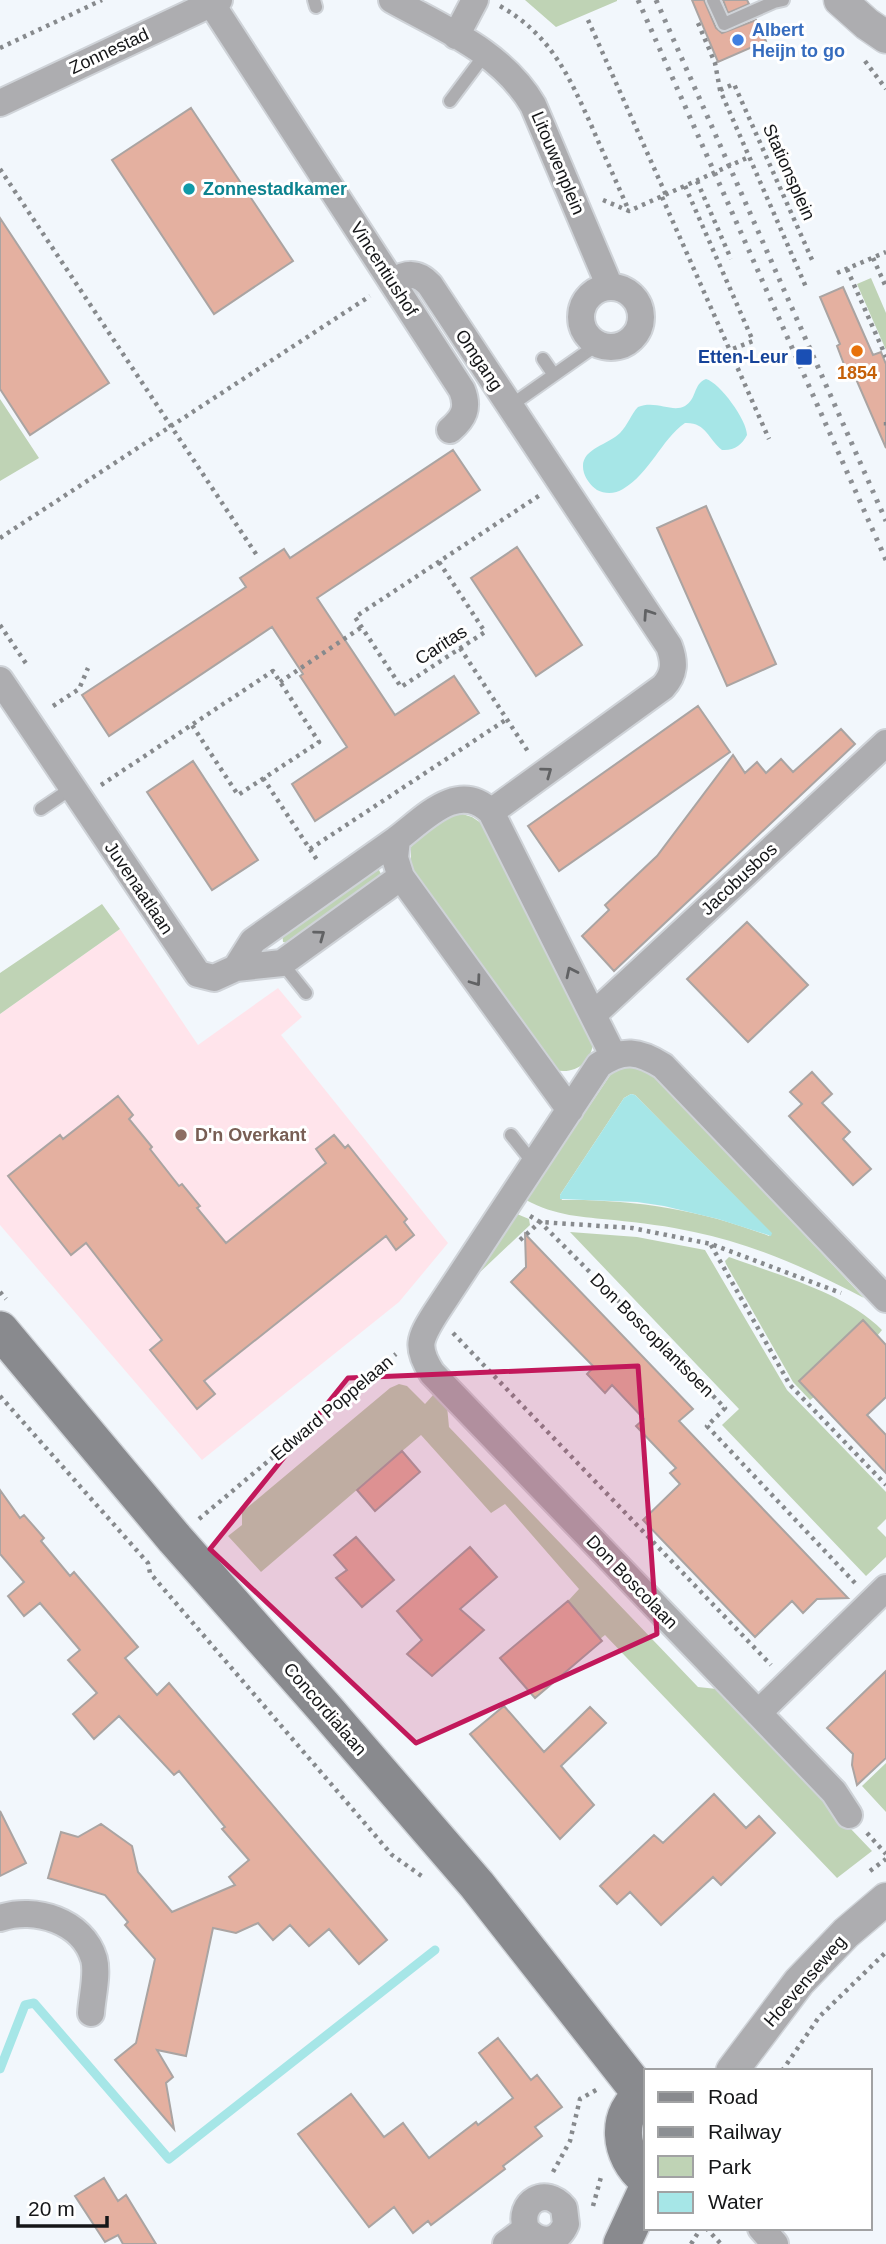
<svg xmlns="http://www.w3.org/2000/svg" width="886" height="2244" viewBox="0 0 886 2244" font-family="Helvetica,sans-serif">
<rect width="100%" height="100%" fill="#f2f7fc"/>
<!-- education -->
<path fill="#ffe4eb" d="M120 929 198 1045 278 988 302 1017 281 1035 448 1243 399 1302 202 1460 0 1225V1014Z"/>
<!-- green -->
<path fill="#bfd3b5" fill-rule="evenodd" d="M525 0H617V1L556 27Z
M871 278 886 313V350L857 284Z
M0 399 39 458 0 481Z
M459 813 472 817 484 825 593 1042C592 1062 575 1075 555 1070L411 875V847C424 832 439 818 459 813Z
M378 868 382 876 292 944 283 942 282 931Z
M102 904 120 929 0 1014V973Z
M630 1066 650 1071 864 1298C811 1270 753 1244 694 1232 668 1226 641 1223 614 1220 583 1217 555 1216 526 1200L611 1074 619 1069ZM631 1094 635 1095 771 1233 769 1236C702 1210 634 1199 562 1200L560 1195 624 1098Z
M517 1214 529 1219 530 1225 477 1275Z
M570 1232 637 1237 705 1250 787 1390 886 1492V1519L877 1528 886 1537V1557L866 1576 722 1425 739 1409Z
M729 1257C778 1275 846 1293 882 1330L877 1336 863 1321 799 1381 814 1397 810 1400 793 1382 726 1264 725 1261Z
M399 1384 407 1386 425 1404 434 1394 447 1406 449 1427 698 1687 717 1689 872 1851 837 1878 605 1635 600 1639 568 1601 579 1589 505 1504 491 1513 421 1435 261 1572 228 1536 242 1525V1512L390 1388Z
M886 1763V1812L862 1786Z"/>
<!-- water -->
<path fill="#a6e6e7" d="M706 379C720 383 747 420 747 435 742 445 734 451 722 450 708 439 706 422 685 423 661 440 650 473 623 489 615 494 605 494 597 490 591 486 586 479 584 473 577 449 607 446 620 433 628 425 631 414 638 407 656 400 672 413 685 406 697 399 693 384 706 379Z
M631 1094 635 1095 772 1233 771 1236 718 1219 664 1206 637 1202 560 1199V1195L624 1098Z"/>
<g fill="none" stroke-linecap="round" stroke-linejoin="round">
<!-- stream -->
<path stroke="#a6e6e7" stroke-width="9" d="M0 2069 25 2005 34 2003 169 2159 435 1950"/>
</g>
<!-- building -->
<path fill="#e4b0a0" stroke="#aaa4a2" stroke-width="2" d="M692 0H704L716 28 722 33 756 20 766 41 718 62Z
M723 0H747L749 4 728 13Z
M191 108 293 261 214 314 112 160Z
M0 218 109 383 30 435 0 389Z
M843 287 873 355 881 352 886 364V448L850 365 845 367 837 346 840 344 820 297Z
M453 450 480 490 317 598 395 715 454 676 479 713 315 821 292 784 347 747 300 676 303 674 272 627 109 736 82 695 246 587 240 578 284 549 290 558Z
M706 506 776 664 727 686 657 528Z
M517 547 582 645 536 676 471 578Z
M698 706 730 752 559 871 528 826Z
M841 729 855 744 614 971 582 936 609 910 605 905 657 856 733 755 745 773 757 762 766 773 781 759 793 772Z
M193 761 258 860 212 890 147 792Z
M747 922 808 985 748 1042 687 979Z
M812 1072 832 1094 822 1103 850 1132 843 1139 871 1169 853 1185 789 1116 802 1104 790 1092Z
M118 1096 133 1115 129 1119 152 1147 150 1149 179 1186 182 1184 200 1206 197 1208 226 1243 326 1163 316 1149 334 1135 345 1148 348 1145 407 1219 404 1222 414 1235 396 1250 386 1236 204 1381 215 1394 197 1409 150 1350 162 1340 86 1243 71 1255 8 1176 60 1135 63 1139Z
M525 1234 693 1409 679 1421 848 1598 817 1599 803 1613 792 1601 755 1637 643 1520 680 1484 670 1473 676 1468 636 1426 644 1419 612 1385 605 1393 587 1374 594 1367 511 1282 526 1267Z
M863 1320 886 1345V1397L867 1415 886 1435V1473L799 1381Z
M402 1451 420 1472 375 1511 357 1490Z
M0 1490 20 1518 24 1515 44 1538 41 1541 70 1576 74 1572 138 1647 125 1658 157 1695 169 1683 387 1940 359 1964 329 1929 309 1946 290 1925 273 1940 258 1923 236 1933 213 1928 186 2056 157 2050 173 2077 166 2083 174 2129 115 2060 136 2043 155 1959 125 1925 128 1922 105 1895 48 1878 61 1832 78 1837 101 1824 132 1846 138 1872 172 1912 235 1885 229 1877 249 1860 222 1829 225 1827 179 1771 174 1775 119 1716 94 1739 73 1714 97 1693 68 1660 80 1650 40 1603 24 1616 8 1596 24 1582 0 1554Z
M356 1537 394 1580 362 1607 336 1578 347 1570 334 1555Z
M470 1547 497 1577 460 1609 484 1630 432 1676 407 1654 422 1640 397 1611Z
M568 1601 602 1641 535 1698 500 1658Z
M886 1671V1758L857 1785 852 1765 853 1754 827 1728Z
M504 1706 544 1752 590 1707 606 1723 561 1766 594 1805 560 1839 470 1734Z
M714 1794 746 1828 759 1816 775 1833 721 1885 713 1877 661 1925 630 1892 617 1904 600 1886 654 1835 663 1843Z
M0 1811 26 1863 0 1876Z
M498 2038 531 2080 537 2075 562 2107 535 2127 542 2136 503 2166 505 2169 431 2225 428 2221 413 2233 394 2207 369 2227 298 2134 351 2094 384 2137 403 2123 429 2158 476 2122 478 2125 513 2098 479 2053Z
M104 2178 118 2201 126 2195 156 2244H123L118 2235 105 2242 75 2196Z"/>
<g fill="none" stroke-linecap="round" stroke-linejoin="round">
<defs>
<path id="service" d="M314 0 316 7
M713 0 724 24 774 2 783 0
M450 101 486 53
M543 359 554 375
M510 406 598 344
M41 809 72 788
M282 963 306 993
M511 1135 534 1164"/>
<path id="minor" d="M392 0C444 29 502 52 533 105L610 287
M211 3 462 390C469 408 464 418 450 430
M456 36 475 0
M0 103 219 0
M392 282C406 273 417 271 430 285L669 646C675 662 675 674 663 687L491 812
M581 317a30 30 0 1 1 60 0a30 30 0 1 1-60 0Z
M0 680 198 974 214 978 236 968 282 963 401 877 570 1110
M401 877 395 858 397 839C425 818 458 780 491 812L613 1055
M236 968 253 941 397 839
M593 1015 886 743
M758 1713 886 1588
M849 1815 834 1792 432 1373C415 1347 420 1338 435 1314L599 1065C623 1048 639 1051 663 1066L886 1299
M0 1918C35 1906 83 1921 94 1959 98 1974 92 1997 91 2013
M761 2228 775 2244
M506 2244 526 2229C517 2202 546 2185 564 2208L566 2224C558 2244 539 2244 526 2229"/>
<path id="tertiary" d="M840 0 867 24 886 37
M732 2071 799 1982 846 1933 886 1899"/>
<path id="secondary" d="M0 1330 175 1539 327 1711 477 1885 642 2095
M646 2093C613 2112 619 2157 646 2178
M622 2244 646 2192"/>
</defs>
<!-- service casing -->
<use href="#service" stroke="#cfd3d8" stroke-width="16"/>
<!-- minor casing -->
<use href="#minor" stroke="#cfd3d8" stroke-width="30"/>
<!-- tertiary casing -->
<use href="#tertiary" stroke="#cfd3d8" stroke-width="35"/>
<!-- secondary casing -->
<use href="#secondary" stroke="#cfd3d8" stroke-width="40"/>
<!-- path -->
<path stroke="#878a8d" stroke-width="4.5" stroke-dasharray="3.5 5" stroke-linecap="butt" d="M500 6C551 35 569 76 592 127 604 155 617 183 629 211
M588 20 666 195
M698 23 715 63 720 90 806 287
M0 48 102 0
M865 61 886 89
M720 90 734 84 813 262
M0 169 258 557
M697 181 731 259
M685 186 753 341 730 350
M662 197 769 439
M603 200 629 211 749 157
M873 258 886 287
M847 269 886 357
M837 273 886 252
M886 422V428
M0 538 370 296
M439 562 485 632 401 687 355 617 540 495
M0 625 27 665
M460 648 529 753
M280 682 362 627
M53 706 79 689 88 668
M263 778 319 863
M101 785 273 671 319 742 238 795 192 725
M310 849 507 719
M530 1216 540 1222 632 1228 711 1244 841 1293
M520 1240 540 1222 725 1408 707 1426 855 1583
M711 1245 790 1385 886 1485
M0 1292 6 1299
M453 1333 771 1665
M0 1396 148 1563 150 1573 392 1855 423 1877
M199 1519 396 1354
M867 1833 886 1854
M870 1871 886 1859
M782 2071 819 2017 886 1952
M553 2172 570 2141 580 2099 598 2089
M593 2206 601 2177
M706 2228 721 2244
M691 2244 701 2228"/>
<!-- service -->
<use href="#service" stroke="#adadb0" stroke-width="12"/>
<!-- minor -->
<use href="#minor" stroke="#adadb0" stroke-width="26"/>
<!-- tertiary -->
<use href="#tertiary" stroke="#adadb0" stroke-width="32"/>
<!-- secondary -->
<use href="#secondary" stroke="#898a8e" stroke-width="37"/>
<!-- rail -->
<path stroke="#8c8f93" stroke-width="5" stroke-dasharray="3.5 7" stroke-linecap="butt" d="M638 0 886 560
M656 0 886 521"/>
</g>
<!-- one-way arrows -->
<defs><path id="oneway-chevron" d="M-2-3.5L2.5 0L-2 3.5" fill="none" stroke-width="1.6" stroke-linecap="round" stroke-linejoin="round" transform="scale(1.75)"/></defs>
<g stroke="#616264">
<use href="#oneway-chevron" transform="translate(648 614) rotate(-124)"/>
<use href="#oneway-chevron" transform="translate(547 772) rotate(-36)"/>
<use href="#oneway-chevron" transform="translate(320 935) rotate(-36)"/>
<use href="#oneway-chevron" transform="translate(571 972) rotate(-116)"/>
<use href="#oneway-chevron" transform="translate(476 981) rotate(54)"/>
</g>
<!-- marked area -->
<path fill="#c2185b" fill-opacity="0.2" stroke="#c2185b" stroke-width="5" stroke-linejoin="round" d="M638 1366 657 1634 416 1743 210 1549 348 1378Z"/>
<!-- markers -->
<circle fill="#3f7fe0" stroke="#fff" stroke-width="2.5" cx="738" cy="40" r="7"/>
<circle fill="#0f9aa8" stroke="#fff" stroke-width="2.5" cx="189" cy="189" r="7"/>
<circle fill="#e8710a" stroke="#fff" stroke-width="2.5" cx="857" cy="351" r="7"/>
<rect fill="#1a4fb4" stroke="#fff" stroke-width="2.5" x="795" y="348" width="18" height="18" rx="3.5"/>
<circle fill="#8d6e63" stroke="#fff" stroke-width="2.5" cx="181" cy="1135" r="7"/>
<g text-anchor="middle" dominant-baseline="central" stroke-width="6" stroke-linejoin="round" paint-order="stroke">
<!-- shop labels -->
<g font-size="18" font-weight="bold" fill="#366cbe" stroke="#fff" text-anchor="start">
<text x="752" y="30">Albert<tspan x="752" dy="21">Heijn to go</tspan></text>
</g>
<!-- street labels -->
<g font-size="18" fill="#151618" stroke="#fff">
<text transform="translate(109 51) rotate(-25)">Zonnestad</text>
<text transform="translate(558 163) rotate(67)">Litouwenplein</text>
<text transform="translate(789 172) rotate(66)">Stationsplein</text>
<text transform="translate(384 269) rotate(57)">Vincentiushof</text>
<text transform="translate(479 360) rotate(56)">Omgang</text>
<text transform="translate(441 645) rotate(-33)">Caritas</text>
<text transform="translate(739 879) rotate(-43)">Jacobusbos</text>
<text transform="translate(139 888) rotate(56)">Juvenaatlaan</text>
<text transform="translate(652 1335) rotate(45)">Don Boscoplantsoen</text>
<text transform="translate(332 1408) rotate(-40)">Edward Poppelaan</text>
<text transform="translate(632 1582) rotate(46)">Don Boscolaan</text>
<text transform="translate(325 1709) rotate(49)">Concordialaan</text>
<text transform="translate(805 1981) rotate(-49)">Hoevenseweg</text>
</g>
<!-- culture labels -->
<g font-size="18" font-weight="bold" fill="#0d838f" stroke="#fff" text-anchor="start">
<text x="203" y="189">Zonnestadkamer</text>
</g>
<!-- transit labels -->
<g font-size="18" font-weight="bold" fill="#164399" stroke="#fff" text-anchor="end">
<text x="788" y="357">Etten-Leur</text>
</g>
<!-- food labels -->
<g font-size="18" font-weight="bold" fill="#c56008" stroke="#fff">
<text x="857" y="373">1854</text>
</g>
<!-- education labels -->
<g font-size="18" font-weight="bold" fill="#785e54" stroke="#fff" text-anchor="start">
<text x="195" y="1135">D'n Overkant</text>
</g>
</g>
<!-- legend -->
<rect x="644" y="2069" width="228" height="161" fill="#ffffff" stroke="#a1a2a3" stroke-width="2"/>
<rect x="658" y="2092" width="35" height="10" fill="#898a8e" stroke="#a1a2a3" stroke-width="2"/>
<text x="708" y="2104" font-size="21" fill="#151618">Road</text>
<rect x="658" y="2127" width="35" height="10" fill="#8c8f93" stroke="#a1a2a3" stroke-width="2"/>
<text x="708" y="2139" font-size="21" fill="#151618">Railway</text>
<rect x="658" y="2156" width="35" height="21" fill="#bfd3b5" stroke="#a1a2a3" stroke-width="2"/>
<text x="708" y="2174" font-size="21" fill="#151618">Park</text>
<rect x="658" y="2192" width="35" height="21" fill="#a6e6e7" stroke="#a1a2a3" stroke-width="2"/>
<text x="708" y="2209" font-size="21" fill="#151618">Water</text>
<!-- scale -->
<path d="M18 2216v10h89v-10" fill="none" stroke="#151618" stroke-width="3.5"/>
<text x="28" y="2216" font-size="21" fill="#151618" stroke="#ffffff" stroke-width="5" paint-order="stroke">20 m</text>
</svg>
